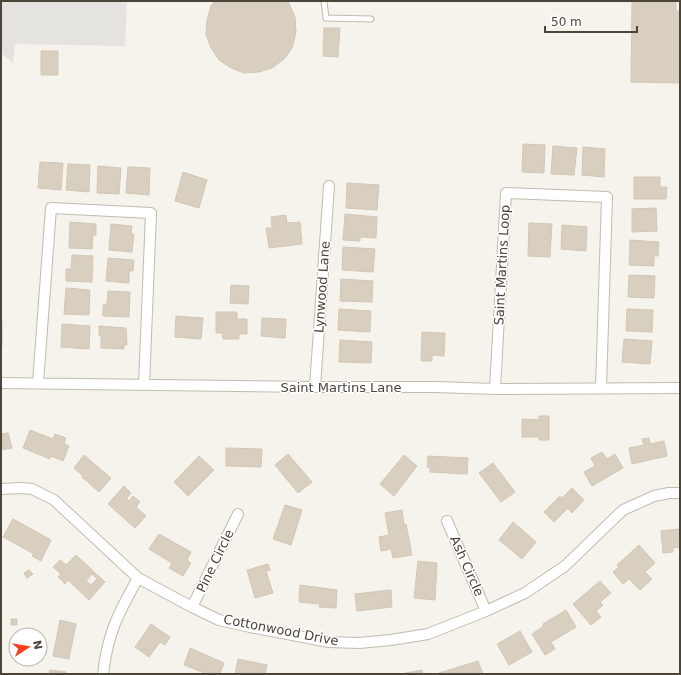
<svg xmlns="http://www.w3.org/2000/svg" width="681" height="675" viewBox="0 0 681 675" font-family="'DejaVu Sans',sans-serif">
<rect width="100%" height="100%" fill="#f6f3ec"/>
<!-- parking -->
<path fill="#e5e3e0" d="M1 1H127L125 46 15 44 13 63 1 53Z"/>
<!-- building -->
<path fill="#d8cfc1" stroke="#d3c7b4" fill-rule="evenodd" d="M215 1H288L295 17 296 32 292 48 284 59 272 68 259 72 244 73 231 68 219 60 211 48 206 34 207 20 211 6Z
M632 1H676V11H680V83L631 82Z
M324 28H340L338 57 323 56Z
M41 51H58V75H41Z
M523 144 545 145 544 173 522 172Z
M553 146 577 148 574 175 551 174Z
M583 147 605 149 604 177 582 175Z
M40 162 63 163 61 190 38 188Z
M68 164 90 165 89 192 66 190Z
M98 166 121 168 119 194 97 193Z
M128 167 150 168 149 195 126 193Z
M183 172 207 180 199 208 175 201Z
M634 177H660V187H667L666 199H634Z
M347 183 379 185 377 210 346 208Z
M656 208 657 231 632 232V209Z
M345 214 377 217 376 238 360 237V241L343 240Z
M286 215 287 223 300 222 302 244 269 248 266 228H272L271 217Z
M70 222 96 224V235H93L92 249 69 248Z
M529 223 552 224 550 257 528 256Z
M111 224 132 226 131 234H134L132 252 109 250Z
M562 225 587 227 586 251 561 249Z
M630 240 659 242 658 256H654V266L629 265Z
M343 247 375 249 373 272 342 270Z
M72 255 93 256 92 282 66 281V269H71Z
M108 258 134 260 133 271H129V283L106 281Z
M629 275 655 276 654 298 628 297Z
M341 279 373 281 372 302 340 301Z
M231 285 249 286 248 304 230 303Z
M66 288 90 290 89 315 64 314Z
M108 291 130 292 129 317 103 316V305L107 304Z
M339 309 371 311 370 332 338 330Z
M627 309 653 310 652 332 626 331Z
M216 312H237V319H247V334H239V339H223L222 333H216Z
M176 316 203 318 201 339 175 337Z
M262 318 286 319 285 338 261 336Z
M1 321H2V346H1Z
M62 324 90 326 89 349 61 347Z
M99 326 126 328 127 345H124V349L101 348V335H99Z
M422 332 445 333 444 356 432 355V361H421Z
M624 339 652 341 650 364 622 362Z
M340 340 372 342 371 363 339 362Z
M539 416H549V440H539V437H522V419L539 420Z
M30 430 53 439 55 434 66 438 64 443 69 446 63 461 51 456 50 459 23 448Z
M8 433 12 448 1 450V434Z
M649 438 650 444 664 441 667 456 632 464 629 448 644 445 642 439Z
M226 448 262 449 261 467 226 466Z
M602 452 607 459 615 454 623 468 592 486 584 472 595 466 591 458Z
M288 454 312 482 298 493 275 465Z
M84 455 111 478 99 492 82 477 83 476 74 468Z
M404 455 417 466 394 496 380 484Z
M199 456 214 470 188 496 174 482Z
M428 456 468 458 467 474 430 472V467H427Z
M493 463 515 492 501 502 479 473Z
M124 486 131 493 126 499 129 501 133 496 140 502 136 507 146 516 135 528 108 504Z
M572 488 584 500 572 513 568 508 554 522 544 512 560 496 562 498Z
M285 505 302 510 291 545 273 539Z
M402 510 404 525 406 524 412 555 393 558 391 549 381 551 379 537 389 535 385 513Z
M13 519 51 540 41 561 32 556 34 554 3 537Z
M513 522 536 542 522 559 499 540Z
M680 529V547L673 548V552L663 553 661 531Z
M159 534 191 552 187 560 191 563 183 576 169 568 172 563 149 549Z
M639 545 655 563 645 572 652 579 640 590 629 579 623 584 613 572 619 567 617 565Z
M76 555 105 582 89 600 68 580 65 584 58 577 61 574 53 567 60 560 66 565ZM92 574 97 579 91 585 86 581Z
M418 561 437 563 435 600 414 598Z
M268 564 270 570 266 571 273 593 255 598 247 570Z
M29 570 33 574 27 578 24 573Z
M600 581 611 593 600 602 603 605 596 611 601 617 591 625 573 604Z
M300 585 337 590 336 608 319 607 320 604 299 602Z
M391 590 392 607 357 611 355 594Z
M566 610 576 627 551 642 555 649 545 655 532 634 544 626 543 624Z
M11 619H17V625H11Z
M60 620 76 624 69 659 53 656Z
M151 624 170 637 165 645 160 642 149 657 135 647Z
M520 631 532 652 509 665 497 644Z
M190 648 224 663 220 674H207L184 665Z
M238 659 267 665 265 674H235Z
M478 661 483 674H439V673Z
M50 670 66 672V674H49Z
M422 670 423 674H400Z"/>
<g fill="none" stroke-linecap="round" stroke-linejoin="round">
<defs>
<path id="lane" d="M324 1 326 18 371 19"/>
<path id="street" d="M1 383 315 387H435L495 389 680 388
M38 383 51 208 151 213 144 385
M315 387 329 186
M495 389 506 193 607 197 601 388
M1 489 22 488 32 489 54 500 138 578 192 607 219 620 250 627 329 642 359 643 391 640 428 634 486 611 525 593 565 566 623 510 654 496 669 493H680
M447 521 486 611
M192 607 238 514
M103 674C108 632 118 614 138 578"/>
</defs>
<!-- lane casing -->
<use href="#lane" stroke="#c2bbae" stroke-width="7"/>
<!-- street casing -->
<use href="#street" stroke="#c2bbae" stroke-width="12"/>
<!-- lane -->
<use href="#lane" stroke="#fff" stroke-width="5"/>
<!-- street -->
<use href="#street" stroke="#fff" stroke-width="10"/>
</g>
<g text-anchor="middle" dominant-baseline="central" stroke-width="3" stroke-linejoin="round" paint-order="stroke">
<!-- street labels -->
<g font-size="13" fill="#4b4439" stroke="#fff">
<text transform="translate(502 265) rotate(-87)">Saint Martins Loop</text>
<text transform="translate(322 287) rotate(-86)">Lynwood Lane</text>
<text x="341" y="387">Saint Martins Lane</text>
<text transform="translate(215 561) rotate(-64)">Pine Circle</text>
<text transform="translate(467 566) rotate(66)">Ash Circle</text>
<text transform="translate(281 630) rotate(11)">Cottonwood Drive</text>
</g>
</g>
<!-- border -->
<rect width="681" height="675" fill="none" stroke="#4b4439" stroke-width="4"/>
<!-- north arrow -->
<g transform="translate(28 647) rotate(78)"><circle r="19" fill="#ffffff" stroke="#b7b4b0"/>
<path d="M0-3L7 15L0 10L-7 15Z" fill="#fc3f1d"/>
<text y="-6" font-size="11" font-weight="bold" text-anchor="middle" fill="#4b4439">N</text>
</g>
<!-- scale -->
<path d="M545 26v6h92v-6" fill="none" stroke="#4b4439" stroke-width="2"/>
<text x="551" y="26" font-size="12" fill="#4b4439" stroke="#ffffff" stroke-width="3" paint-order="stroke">50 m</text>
</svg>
